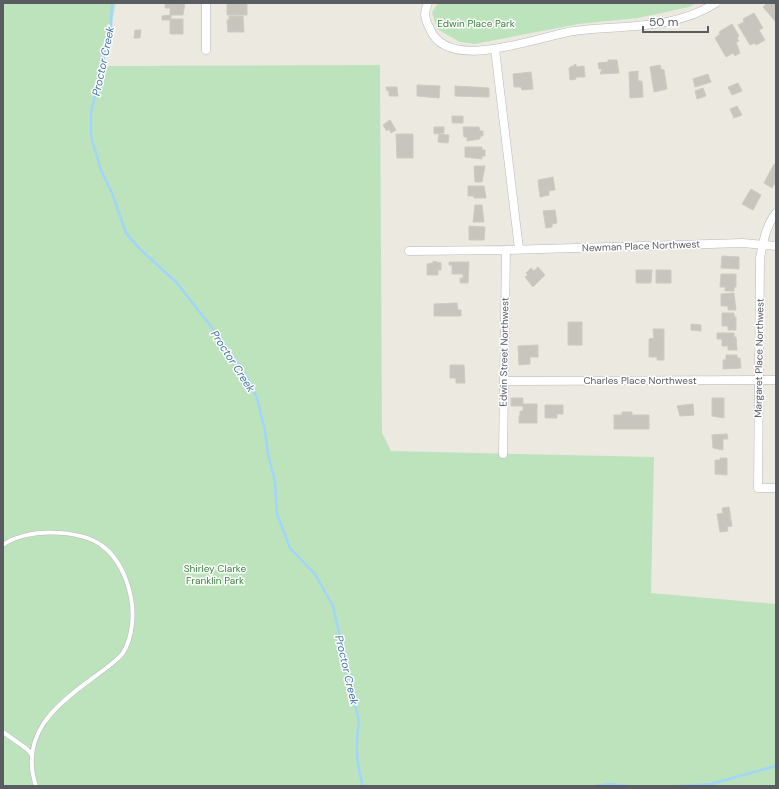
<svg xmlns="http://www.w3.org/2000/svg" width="779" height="789" viewBox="0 0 779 789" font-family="'DM Sans',sans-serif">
<rect width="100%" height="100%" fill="#ece9e0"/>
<!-- green -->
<path fill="#bde3bd" d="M3 3H116L102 66 380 65 382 433 391 451 654 457 651 593 776 604V786H3Z
M438 3H697L689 7 638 18 578 24 475 44 460 42 437 29 432 12Z"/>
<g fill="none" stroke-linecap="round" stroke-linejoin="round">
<!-- stream -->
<path stroke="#a0d5fc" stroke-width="2.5" d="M112 3 111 26 91 113V136L101 170 112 193 126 233 140 249 177 283 220 338 249 381 257 398 265 431 268 454 275 482 277 514 290 548 315 574 333 606 359 722C355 745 356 764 363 786
M596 786 609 784 628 786
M679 786 711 784 776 766"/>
</g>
<!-- building -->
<path fill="#c8c5bf" stroke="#d0cabf" d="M165 3H185L183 15H170V8H165Z
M227 3H247V15H227Z
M767 3H776V22L763 7Z
M754 13 763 28 759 30 765 40 756 45 755 43 750 45 738 25 744 22 743 19Z
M171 15V19H183V34H170V20H162V16Z
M229 16H243L244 32H228L227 20H229Z
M732 24 739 36 737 38 739 41 736 42 740 53 735 56 733 53 726 57 715 38 720 34 719 32Z
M135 30H141L140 38H134Z
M608 60H617L619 73 600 74 602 69H599L598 63 608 62Z
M576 64V67L584 66 585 77H576V79L570 80 569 68Z
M660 65 661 69 664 70 667 89 654 92 650 67Z
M638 71V81H642L643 97 630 98 629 72Z
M531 72 533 89 522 90 521 87H514L513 74Z
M708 74 711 82 695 87 693 79Z
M738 83 742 91 732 95 728 87Z
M417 85 440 86 439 98 417 96Z
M455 86 489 88V97L455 96Z
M386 87H397L398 96H389V90L387 91Z
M703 88 706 96 697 99 695 91Z
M737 106 742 115 734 118 730 109Z
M452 116H463V123H452Z
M390 120 396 130 391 133 389 129 387 131 383 125Z
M434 127H444V133L434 134Z
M463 127H479L480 131H483V136H480V139L467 141V137H464Z
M396 134H413V158H397Z
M439 134 449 135 448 143 438 142Z
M465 147H482V150H485V156H482V159L465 157Z
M774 164 776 165V185L774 184 772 188 764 183Z
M474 166H485L482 182H475Z
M553 177 555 190 549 191V195L540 197 538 180Z
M468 186H484L486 198H474V196H468Z
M751 189 761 195 753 210 742 204Z
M475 205H482L484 222H473Z
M555 210 557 223 552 224V227L546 228 543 211Z
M469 226 485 227 484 240H469Z
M722 256 739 257V269L721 268Z
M433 261 441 263V270H438V275H427V264L433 263Z
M449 262H469L468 283H460V278H463V274H452V265H449Z
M538 267 545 275 533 287 525 277 528 275 526 273 531 268 534 271Z
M636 270H652L651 283H636Z
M656 270H671V283H656Z
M721 274H736V287H734V291H725V287H720Z
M734 293 736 310H728V306H721V294Z
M457 303 458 310H461V316H434V304Z
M722 313H734V317H736V330H728V326H722Z
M568 322H582V345H568Z
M691 324 701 325V331L691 330Z
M653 329H664V360H657V357H649V339L654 338Z
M717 333H734V337H736L737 350H728V346H722V339H717Z
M538 345V357H530V364L519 365 518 346Z
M726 355H737V358H740L741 368 723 369V360H726Z
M450 365H464L465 383H456V378H450Z
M511 398H523V404H537V423H519V416L520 415V411H523V406H511Z
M712 398H724V418L712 416Z
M693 404 694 415 680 416 677 406Z
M545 405H563V414H557V418H545Z
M622 412H632V415H649V429H614V415H622Z
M727 434 728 439H723V450L713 448 712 435Z
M720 458H727V475L715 474V460H720Z
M729 507 732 526 727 527 728 531 720 532 717 514 723 513 722 508Z"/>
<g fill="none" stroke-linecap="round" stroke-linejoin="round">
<defs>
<path id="service" d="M3 545C24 528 80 529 101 545 124 561 135 597 132 624 131 633 128 645 123 653 115 663 103 670 93 678 55 705 19 735 36 786
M3 732 27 749 31 754"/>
<path id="minor" d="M206 3V50
M428 3C423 13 425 19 430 29 448 74 539 36 574 31 622 25 674 30 716 3
M495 49 519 249
M776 213C766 225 763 243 760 258L758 488H776
M409 251 506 250 743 243 776 246
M504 381 776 380
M503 454 506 250"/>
</defs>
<!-- service casing -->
<use href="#service" stroke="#b6b8bd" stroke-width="5"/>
<!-- minor casing -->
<use href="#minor" stroke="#b6b8bd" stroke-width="9"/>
<!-- service -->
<use href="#service" stroke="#fff" stroke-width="4"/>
<!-- minor -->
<use href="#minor" stroke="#fff" stroke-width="8"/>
</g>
<g text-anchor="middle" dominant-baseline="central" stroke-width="3" stroke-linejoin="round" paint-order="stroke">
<!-- park labels -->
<g font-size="10" fill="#378239" stroke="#fff">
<text x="476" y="23">Edwin Place Park</text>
<text x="215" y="568">Shirley Clarke<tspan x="215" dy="12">Franklin Park</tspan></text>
</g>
<!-- street labels -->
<g font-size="10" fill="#595c61" stroke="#fff">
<text transform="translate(641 246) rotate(-2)">Newman Place Northwest</text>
<text transform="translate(504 352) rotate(-89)">Edwin Street Northwest</text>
<text transform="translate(759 358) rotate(-89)">Margaret Place Northwest</text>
<text x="640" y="380">Charles Place Northwest</text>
</g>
<!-- water labels -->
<g font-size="11" font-style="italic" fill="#3f76ad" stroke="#fff">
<text transform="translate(103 61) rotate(-78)">Proctor Creek</text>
<text transform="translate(233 361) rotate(57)">Proctor Creek</text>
<text transform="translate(347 670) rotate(77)">Proctor Creek</text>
</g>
</g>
<!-- border -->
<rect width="779" height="789" fill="none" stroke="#595c61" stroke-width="8"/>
<!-- scale -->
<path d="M643 26v6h65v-6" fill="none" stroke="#595c61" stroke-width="2"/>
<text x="649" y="26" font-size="12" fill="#595c61" stroke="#ffffff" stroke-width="3" paint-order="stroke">50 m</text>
</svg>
